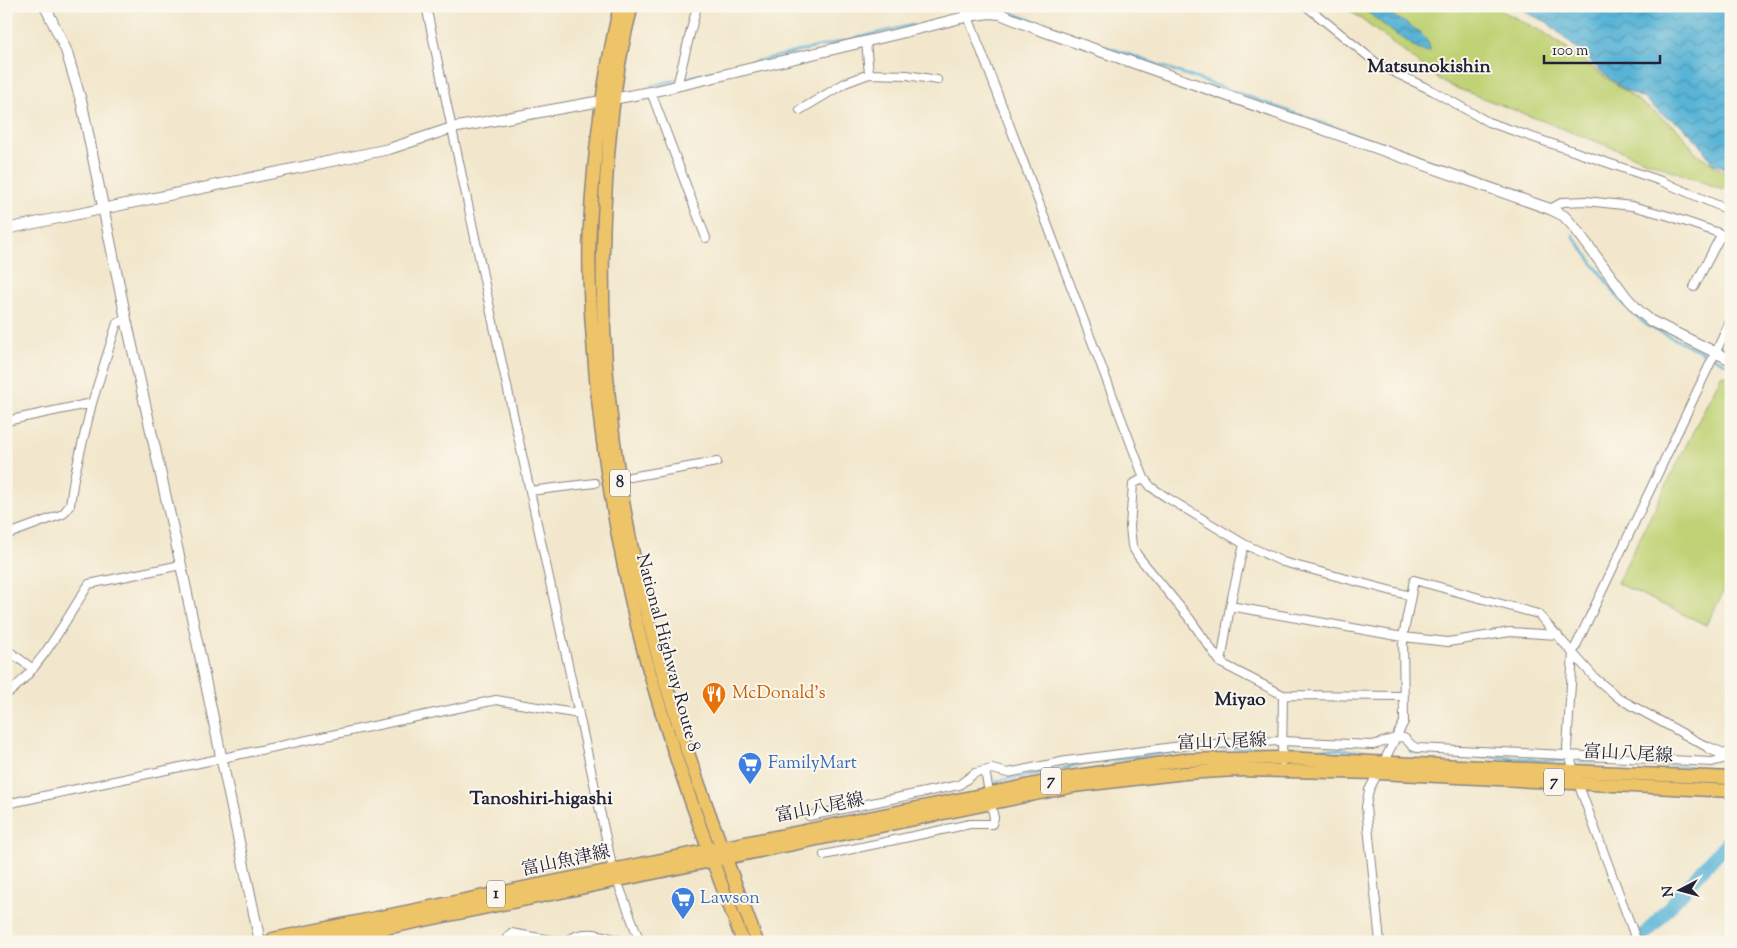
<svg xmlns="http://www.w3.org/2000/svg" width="1737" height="948" viewBox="0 0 1737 948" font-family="'Sorts Mill Goudy','Noto Serif JP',serif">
<defs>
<pattern id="water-waves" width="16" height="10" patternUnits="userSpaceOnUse" patternTransform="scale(1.25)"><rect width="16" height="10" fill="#58b4d6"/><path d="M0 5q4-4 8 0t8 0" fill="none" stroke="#4892af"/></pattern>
</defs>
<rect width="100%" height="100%" fill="#fbf7ec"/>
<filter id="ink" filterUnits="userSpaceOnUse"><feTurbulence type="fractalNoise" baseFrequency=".02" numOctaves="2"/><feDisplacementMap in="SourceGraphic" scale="10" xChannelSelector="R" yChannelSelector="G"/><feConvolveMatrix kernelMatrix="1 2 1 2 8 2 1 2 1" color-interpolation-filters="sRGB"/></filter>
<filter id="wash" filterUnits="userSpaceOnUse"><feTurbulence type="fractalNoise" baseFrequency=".0096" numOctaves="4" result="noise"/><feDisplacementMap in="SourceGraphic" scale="20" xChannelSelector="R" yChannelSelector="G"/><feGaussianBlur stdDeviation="1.12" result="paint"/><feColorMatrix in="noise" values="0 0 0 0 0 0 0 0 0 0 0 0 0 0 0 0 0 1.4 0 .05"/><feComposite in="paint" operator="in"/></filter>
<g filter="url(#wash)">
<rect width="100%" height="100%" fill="#f2e7cc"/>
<!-- grass -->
<path fill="#c0d275" stroke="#717a58" d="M1344 6H1492L1545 33 1680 131 1695 152 1731 177 1723 190 1446 84Z
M1722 374 1731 378V578L1706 625 1617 583Z"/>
<!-- water -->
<path fill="url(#water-waves)" stroke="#3d6b88" d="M1377 6C1391 17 1431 31 1430 51 1416 54 1410 40 1398 36L1361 7Z
M1520 6H1731V170L1712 163 1700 144 1680 124 1660 113 1645 99 1625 90 1603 73 1547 22 1529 14Z"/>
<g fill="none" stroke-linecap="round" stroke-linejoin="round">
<!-- stream -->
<path stroke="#58b4d6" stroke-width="2.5" d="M1003 10 1509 189
M650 86 912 25
M1573 236 1620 300 1633 314 1648 326 1731 366
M1410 752 1568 761
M1579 761 1731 769
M996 781 1062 769 1075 765 1180 751 1226 748 1280 747 1365 751"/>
<!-- river -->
<path stroke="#58b4d6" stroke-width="14" d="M1638 942 1731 838"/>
</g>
</g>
<g filter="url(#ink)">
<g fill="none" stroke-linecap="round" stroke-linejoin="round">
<defs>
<path id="minor" d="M426 6 491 313 613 870 640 942
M964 6 1144 478 1151 487 1166 497 1244 544 1283 562 1411 596
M1306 6 1379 65 1433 91 1488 122 1661 181 1731 211
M869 74 907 75 937 80
M677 86 697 6
M651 92 706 238
M800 110 845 83 869 74 866 42
M1550 209 1563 202 1586 201 1632 206 1669 216 1719 233 1731 242
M1694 287 1721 235
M6 421 92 403
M630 477 717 462
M1144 478 1133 484 1130 527 1132 546 1138 556 1190 619 1221 663 1283 695 1282 761
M530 491 595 483
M6 535 63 514 70 505 74 478 92 403 117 323 126 319
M1230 606 1403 637 1448 642 1510 632 1558 635
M6 649 33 669
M1221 663 1230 606 1244 544
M6 695C39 671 66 619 89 584L181 565
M1283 695 1404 696
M6 804 496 700 579 714
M809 816 959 785 975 773 992 769 1008 773 1066 761 1189 745 1282 741 1372 745C1380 744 1399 735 1404 738 1409 741 1410 746 1417 748L1712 762 1731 757
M824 855 970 824H992L994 818 985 771
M504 942 511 933 563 942
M566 942C584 927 604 936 624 942
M1380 942 1366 807 1369 790 1404 722 1403 637 1414 580 1538 614 1595 678 1620 699 1709 748
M1637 942 1578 783 1567 748 1573 652 1729 324 1731 316"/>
<path id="tertiary" d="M45 6 66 50 82 104 126 319 181 565 260 942
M6 229 365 154 389 149 452 128 651 92 897 34 969 16 989 13 1000 14 1040 30 1550 209 1564 216 1575 228 1627 298 1638 310 1651 321 1731 360
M1709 748 1731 757"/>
<path id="primary" d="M270 942 273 939 1070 777 1183 760 1282 758 1731 778
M318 942 1074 786 1185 773 1237 770 1378 773 1731 791"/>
<path id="trunk" d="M620 6C603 78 594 153 590 226 588 264 590 303 593 341 599 435 614 526 635 617 662 728 703 836 743 942
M632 6C616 63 610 124 606 183 592 373 625 566 686 747 708 813 733 877 757 942"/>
</defs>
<!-- minor casing -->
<use href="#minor" stroke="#8a8484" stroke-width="10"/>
<!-- tertiary casing -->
<use href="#tertiary" stroke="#8a8484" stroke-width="12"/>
<!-- primary casing -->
<use href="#primary" stroke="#8a8484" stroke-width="15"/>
<!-- trunk casing -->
<use href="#trunk" stroke="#8a8484" stroke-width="15"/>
<!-- minor -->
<use href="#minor" stroke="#fff" stroke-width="8"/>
<!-- tertiary -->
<use href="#tertiary" stroke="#fff" stroke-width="10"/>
<!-- primary -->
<use href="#primary" stroke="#eec469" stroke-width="12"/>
<!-- trunk -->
<use href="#trunk" stroke="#eec469" stroke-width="12"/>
</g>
</g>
<!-- icons -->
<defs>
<symbol id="restaurant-pin" viewBox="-11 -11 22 30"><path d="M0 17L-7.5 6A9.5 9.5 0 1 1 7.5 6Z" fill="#e8710a" stroke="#fbf7ec"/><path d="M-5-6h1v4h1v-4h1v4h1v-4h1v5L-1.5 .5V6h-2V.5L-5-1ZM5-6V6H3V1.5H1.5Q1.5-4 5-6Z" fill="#fff"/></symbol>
<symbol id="supermarket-pin" viewBox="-11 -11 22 30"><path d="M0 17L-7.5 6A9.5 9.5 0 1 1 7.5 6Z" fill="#3f7fe0" stroke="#fbf7ec"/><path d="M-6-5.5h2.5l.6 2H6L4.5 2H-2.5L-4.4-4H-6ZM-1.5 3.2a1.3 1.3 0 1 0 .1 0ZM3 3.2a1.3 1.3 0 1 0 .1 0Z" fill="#fff"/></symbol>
</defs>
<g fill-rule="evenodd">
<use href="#restaurant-pin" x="700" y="680" width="28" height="38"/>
<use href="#supermarket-pin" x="736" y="750" width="28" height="38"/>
<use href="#supermarket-pin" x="669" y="885" width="28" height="38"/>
</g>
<g text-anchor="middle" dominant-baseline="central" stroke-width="4" stroke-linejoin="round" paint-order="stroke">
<!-- shield labels -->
<g fill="#fbf7ec" stroke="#636270" stroke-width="1">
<rect x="610" y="469.5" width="20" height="27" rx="4"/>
<rect x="1041" y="767.5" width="20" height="27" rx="4"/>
<rect x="1544" y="768.5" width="20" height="27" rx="4"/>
<rect x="487" y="880.5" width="18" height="27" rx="4"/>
</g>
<g font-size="16" font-weight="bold" fill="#22223b">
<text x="620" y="483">8</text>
<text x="1051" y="781">7</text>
<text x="1554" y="782">7</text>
<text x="496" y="894">1</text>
</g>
<!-- street labels -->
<g font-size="18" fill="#22223b" stroke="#fbf7ec">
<text transform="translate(667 653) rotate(75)">National Highway Route 8</text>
<text transform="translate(1222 743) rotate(-2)">富山八尾線</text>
<text transform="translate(1628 755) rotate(3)">富山八尾線</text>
<text transform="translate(820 809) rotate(-11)">富山八尾線</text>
<text transform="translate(566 862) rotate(-12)">富山魚津線</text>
</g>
<!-- food labels -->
<g font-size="18" fill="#c56008" stroke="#fbf7ec" text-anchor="start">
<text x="732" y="694">McDonald's</text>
</g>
<!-- shop labels -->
<g font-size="18" fill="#366cbe" stroke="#fbf7ec" text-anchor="start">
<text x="768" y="764">FamilyMart</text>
<text x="700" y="899">Lawson</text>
</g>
<!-- neighbourhood labels -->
<g font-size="19" font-weight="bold" fill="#22223b" stroke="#fbf7ec">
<text x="1429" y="67">Matsunokishin</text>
<text x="1240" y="700">Miyao</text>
<text x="541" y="799">Tanoshiri-higashi</text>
</g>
</g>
<!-- margin -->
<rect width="1737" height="948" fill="none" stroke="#fbf7ec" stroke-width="25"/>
<!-- north arrow -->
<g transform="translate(1680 890) rotate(264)" stroke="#fbf7ec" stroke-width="4" paint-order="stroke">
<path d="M0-4L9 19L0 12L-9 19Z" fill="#22223b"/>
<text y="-8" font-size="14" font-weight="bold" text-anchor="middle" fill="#22223b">N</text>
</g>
<!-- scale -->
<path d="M1544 55v8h116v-8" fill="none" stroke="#22223b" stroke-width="2.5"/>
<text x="1552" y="55" font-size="15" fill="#22223b" stroke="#fbf7ec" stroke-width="4" paint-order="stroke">100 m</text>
</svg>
